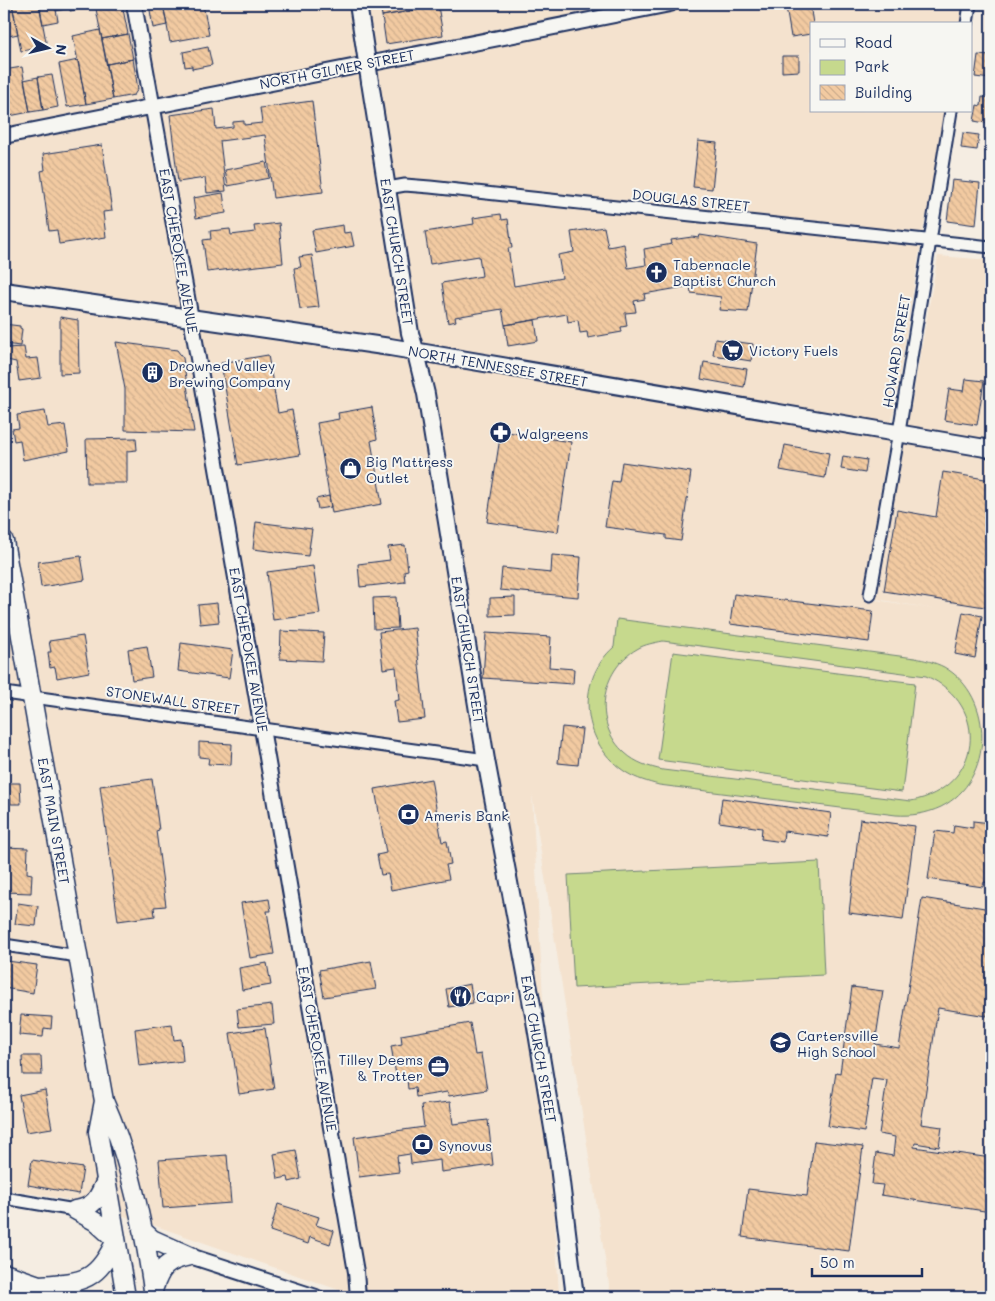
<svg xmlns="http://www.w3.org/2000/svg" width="995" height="1301" viewBox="0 0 995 1301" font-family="Mali,sans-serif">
<defs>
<pattern id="building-back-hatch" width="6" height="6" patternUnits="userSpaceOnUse" patternTransform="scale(1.25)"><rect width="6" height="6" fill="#f2caa1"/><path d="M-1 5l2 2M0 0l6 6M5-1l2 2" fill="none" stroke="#cfae8d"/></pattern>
</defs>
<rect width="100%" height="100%" fill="#f5ede2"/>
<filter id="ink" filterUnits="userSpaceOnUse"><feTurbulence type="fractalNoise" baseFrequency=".02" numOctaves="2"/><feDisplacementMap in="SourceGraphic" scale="10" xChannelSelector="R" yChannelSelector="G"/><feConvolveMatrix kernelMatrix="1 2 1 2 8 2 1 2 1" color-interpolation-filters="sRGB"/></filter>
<g filter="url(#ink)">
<!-- built -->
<path fill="#f4e2ce" d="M4 4H964L962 24H811V111H949L944 152 924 224 863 598 934 609 876 599 938 256 991 260V1297H611L532 795 559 1297H359L156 1226 75 1201 4 1189Z"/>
<!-- park -->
<path fill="#c6d98d" stroke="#708476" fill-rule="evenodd" d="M617 619 915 658C925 660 934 662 944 667 995 696 995 780 941 807 926 814 911 816 896 815L659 785C648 782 637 779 627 773 582 745 574 682 614 647ZM663 641 926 676C992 705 982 788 911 801L663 770C649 767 636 763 625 753 592 724 600 670 637 649 645 644 654 643 663 641Z
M673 652 915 683 902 792 658 760Z
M819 862 824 975 574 988 568 875Z"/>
<!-- building -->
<path fill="url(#building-back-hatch)" stroke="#1b2f5e" d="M4 4H12L18 34 4 37Z
M12 4H39L47 47 21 51Z
M39 4H55L58 21 43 24Z
M55 4H69L70 8 56 11Z
M69 4H95L96 6 70 11Z
M95 4H122L128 34 102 39Z
M149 4H163L167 25 153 28Z
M163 4H203L209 35 170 42Z
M380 4H437L438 6 382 16Z
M810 4 813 24H811V34L791 37 786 7Z
M438 6 443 35 386 44 382 16Z
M100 30 113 99 86 104 73 36Z
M128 34 133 59 107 64 102 39Z
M208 47 212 65 192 69V66L185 67 183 52Z
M978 55 991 56V79L975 77Z
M782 56H799V71L782 72Z
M133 59 138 89 134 95 113 99 107 64Z
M78 60 86 104 67 107 59 64Z
M22 67 30 112 4 117V70Z
M52 75 58 107 43 110 38 77Z
M38 77 43 110 30 112 24 80Z
M982 97 991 98V124L974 121 977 105 981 106Z
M312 101 323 192 273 198 265 135 220 141 226 191 207 193 205 178 178 182 170 115 214 109 216 129 233 127V122L244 121V125L262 123 260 108Z
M963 133 979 135 977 150 961 148Z
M698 141 717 143 712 189 693 187Z
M102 145 112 211 103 212 106 237 59 244 57 230 49 231 41 171 45 170 43 154Z
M266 162 269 178 228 186 225 170Z
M952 180 980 183 976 225 947 221Z
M223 193 226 213 196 218 193 198Z
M501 214 502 220 508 219 512 248H508L514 286 562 278 558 255 574 252 571 232 604 227 608 247 624 244 628 268 646 265 644 249 672 244 671 240 692 237 699 238 700 235 757 244 748 312 719 310 721 297 691 293 690 286 644 294 645 299 634 301 636 312 625 313 627 326 621 327 622 332 588 338 587 332 580 333 578 320 568 322 567 314 505 325 502 309 455 317 456 321 448 323 442 283 482 276 479 256 430 264 425 232 474 224 473 218Z
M279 223 283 263 207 272 203 240 211 239 210 231 230 229 231 235 255 232 254 226Z
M343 225 344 233 351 232 354 246 316 253 312 230Z
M312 255 319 307 300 309 294 268 301 267 299 257Z
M60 317 78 320 79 373 60 374Z
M535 320 538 341 508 346 505 325Z
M4 324 20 326V328L22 329 20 346 4 344Z
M715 339 753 344 751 361 713 355Z
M116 342 177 350 183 358 194 432 125 430V389Z
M24 347 26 359 38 358 41 378 19 381 16 362 7 360 5 348Z
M268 355 278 413 292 410 300 455 238 465 221 363Z
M704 362 747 369 744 387 701 379Z
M966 379 984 381 977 425 944 420 949 389 964 391Z
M372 407 377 439 371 441 382 504 332 513 317 423 339 419 338 413Z
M45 411 48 427 65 425 69 451 23 460 20 440 14 441 12 429 19 428 17 415Z
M501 431 571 442 558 532 487 522Z
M136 438 137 450 127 451V483H87L86 439Z
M785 445 829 453 825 478 780 470Z
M843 456 867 460 865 473 841 469Z
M622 462 691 472 681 541 666 539V535L605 527 612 481 619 482Z
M943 472 991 480V608L884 591 897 510 936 517Z
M329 496 331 507 318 509 316 499Z
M256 522 312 529 308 556 253 549Z
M405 545 408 570 404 571 405 582 360 587 358 564 390 560 388 547Z
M552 555 581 557 578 597 500 590 502 568 551 573Z
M81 556 85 580 41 587 38 562Z
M313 566 320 614 273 620 267 572Z
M734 594 873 611 869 642 730 624Z
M396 597 398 628 374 629 373 598Z
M515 597V615L490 616V598Z
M217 603 219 622 200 624 198 605Z
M963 612 982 616 975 658 955 654Z
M415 628 425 719 397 722 394 701 399 700 396 667 383 669 379 632Z
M281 631 324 633 322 661 280 659Z
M486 633 551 637 549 667 574 669 573 684 483 678Z
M83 636 89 672 57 678 55 667 50 668 48 652H51L49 641Z
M181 643 233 650 229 678 178 671Z
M147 646 152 677 132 680 128 649Z
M562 727 582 729 578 765 558 763Z
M199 742 232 744 231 765 208 764 209 758 199 757Z
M152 779 159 830 156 831 166 906 154 907 155 916 118 921 100 786Z
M431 779 442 842 447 841 451 864 446 865 449 879 391 890 388 874 381 875 377 855 386 853 375 789Z
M4 783H20L21 804H11L10 797H4Z
M722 798 831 813 828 837 784 831 783 842 761 839 762 828 719 822Z
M860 819 915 826 903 920 849 913Z
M973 821 991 823V883L984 882 983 887 928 879 935 831 953 833 954 825 973 828Z
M4 847 28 848 27 873 32 874 31 893 4 892Z
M922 898 991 909V989L987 1016 938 1008 921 1124 942 1127 939 1147 915 1143 914 1147 991 1158V1212L881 1195 883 1185 872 1184 876 1153 893 1156 895 1137 879 1134 887 1080 872 1078 864 1132 828 1126 836 1072 840 1073 852 987 883 991 875 1044 899 1048Z
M269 899 271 911H267L274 954 250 958 241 903Z
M18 903 38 906 36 926 15 924Z
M7 961 37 965 33 993 4 988Z
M371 961 376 989 324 997 319 970Z
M267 963 271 985 242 990 239 968Z
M470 984 473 1003 449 1007 446 989Z
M272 1005 274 1024 239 1027 237 1009Z
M21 1015 52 1017 51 1029 44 1028 43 1037 19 1035Z
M470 1023 475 1055 481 1054 487 1090 449 1096 447 1092 416 1097 415 1088 408 1089 407 1079 397 1081 391 1046 402 1044 401 1035Z
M172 1024 174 1040 181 1039 183 1061 139 1066 135 1029Z
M265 1028 274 1089 239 1094 230 1033Z
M22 1056H41L42 1075H23Z
M45 1090 52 1128 26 1132 19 1095Z
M450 1102 453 1124 488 1120 493 1165 441 1172 440 1160 411 1164 410 1154 397 1156 399 1172 359 1177 354 1137 424 1127 421 1105Z
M814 1141 863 1147 849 1251 742 1237 748 1189 807 1196Z
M296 1150 301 1179 289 1182 288 1177 278 1179 274 1154Z
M227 1155 231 1203 163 1208 159 1160Z
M32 1160 83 1168 79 1194 28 1185Z
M278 1204 319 1217 316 1225 334 1231 330 1244 310 1237 308 1244 270 1231Z"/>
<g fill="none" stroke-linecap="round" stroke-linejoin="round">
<defs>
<path id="minor" d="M967 24 970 4
M388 188 405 185 430 187 991 247
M870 595 899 432 951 111
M4 693 486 760
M4 945 78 956
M4 1198 75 1210"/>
<path id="tertiary" d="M134 4 195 341 356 1272 358 1297
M4 136 670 4
M190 1256 316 1297"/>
<path id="secondary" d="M370 82 410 333 416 353 426 394 486 760 535 1021 558 1158 575 1297
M4 291 390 347 991 449"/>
<path id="primary" d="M4 541 104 1101C131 1161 145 1232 154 1297
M104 1101 98 1132 126 1297
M75 1210 96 1222 116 1240
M75 1210C95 1207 99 1197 106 1180
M142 1230 152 1239 190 1256
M4 1273 74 1297
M40 1285C83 1282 97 1282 116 1240
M153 1290C161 1267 166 1261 190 1256
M4 1291 21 1297"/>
</defs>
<!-- minor casing -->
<use href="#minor" stroke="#1b2f5e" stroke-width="15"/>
<!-- tertiary casing -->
<use href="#tertiary" stroke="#1b2f5e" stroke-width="18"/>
<!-- secondary casing -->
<use href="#secondary" stroke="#1b2f5e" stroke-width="20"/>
<!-- primary casing -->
<use href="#primary" stroke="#1b2f5e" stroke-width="21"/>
<!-- minor -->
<use href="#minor" stroke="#f6f6f2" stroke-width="11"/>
<!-- tertiary -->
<use href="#tertiary" stroke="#f6f6f2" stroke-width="14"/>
<!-- secondary -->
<use href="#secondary" stroke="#f6f6f2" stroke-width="16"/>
<!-- primary -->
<use href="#primary" stroke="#f6f6f2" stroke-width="18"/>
<defs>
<path id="secondary-bridge" d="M358 4 370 82"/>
</defs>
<!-- secondary-bridge casing -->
<use href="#secondary-bridge" stroke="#1b2f5e" stroke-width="20" stroke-linecap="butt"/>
<!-- secondary-bridge -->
<use href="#secondary-bridge" stroke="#f6f6f2" stroke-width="16"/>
</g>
</g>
<!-- icons -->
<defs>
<symbol id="church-disc" viewBox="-11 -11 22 22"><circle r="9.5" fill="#1b2f5e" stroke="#f6f6f2"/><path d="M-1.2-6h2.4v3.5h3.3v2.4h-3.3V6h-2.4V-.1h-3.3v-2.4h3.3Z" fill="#fff"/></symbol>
<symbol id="supermarket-disc" viewBox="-11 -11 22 22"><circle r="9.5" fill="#1b2f5e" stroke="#f6f6f2"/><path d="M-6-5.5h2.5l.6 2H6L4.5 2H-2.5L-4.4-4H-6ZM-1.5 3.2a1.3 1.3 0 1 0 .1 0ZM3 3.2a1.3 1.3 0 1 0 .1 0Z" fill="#fff"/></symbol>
<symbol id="building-disc" viewBox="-11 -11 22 22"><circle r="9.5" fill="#1b2f5e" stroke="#f6f6f2"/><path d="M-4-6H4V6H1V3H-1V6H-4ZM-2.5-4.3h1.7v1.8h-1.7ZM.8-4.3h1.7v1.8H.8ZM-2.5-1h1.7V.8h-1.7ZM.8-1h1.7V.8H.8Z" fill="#fff"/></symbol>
<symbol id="pharmacy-disc" viewBox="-11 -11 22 22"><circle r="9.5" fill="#1b2f5e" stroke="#f6f6f2"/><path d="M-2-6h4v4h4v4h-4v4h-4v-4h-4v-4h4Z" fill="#fff"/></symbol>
<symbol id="shop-disc" viewBox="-11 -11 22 22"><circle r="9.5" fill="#1b2f5e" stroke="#f6f6f2"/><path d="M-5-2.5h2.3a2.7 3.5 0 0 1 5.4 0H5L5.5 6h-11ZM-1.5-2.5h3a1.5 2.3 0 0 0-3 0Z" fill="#fff"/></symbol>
<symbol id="bank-disc" viewBox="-11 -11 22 22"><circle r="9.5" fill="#1b2f5e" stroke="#f6f6f2"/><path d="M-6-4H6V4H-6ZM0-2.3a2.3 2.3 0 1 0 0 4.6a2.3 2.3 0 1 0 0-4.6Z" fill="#fff"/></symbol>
<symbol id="restaurant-disc" viewBox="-11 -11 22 22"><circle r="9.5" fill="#1b2f5e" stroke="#f6f6f2"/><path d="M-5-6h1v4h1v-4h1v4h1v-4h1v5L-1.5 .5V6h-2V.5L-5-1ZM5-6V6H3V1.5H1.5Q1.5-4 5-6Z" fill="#fff"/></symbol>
<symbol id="school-disc" viewBox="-11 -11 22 22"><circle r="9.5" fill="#1b2f5e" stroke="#f6f6f2"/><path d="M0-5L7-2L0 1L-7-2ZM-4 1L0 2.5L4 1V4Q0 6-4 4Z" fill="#fff"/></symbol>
<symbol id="office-disc" viewBox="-11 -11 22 22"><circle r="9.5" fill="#1b2f5e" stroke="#f6f6f2"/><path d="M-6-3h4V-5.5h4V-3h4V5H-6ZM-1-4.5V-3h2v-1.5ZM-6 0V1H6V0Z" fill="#fff"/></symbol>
</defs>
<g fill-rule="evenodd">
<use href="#church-disc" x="644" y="260" width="25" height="25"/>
<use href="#supermarket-disc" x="720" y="338" width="25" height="25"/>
<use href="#building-disc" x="140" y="360" width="25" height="25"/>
<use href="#pharmacy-disc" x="488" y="420" width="25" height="25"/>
<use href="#shop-disc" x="338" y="456" width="25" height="25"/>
<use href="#bank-disc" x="396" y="802" width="25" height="25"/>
<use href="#restaurant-disc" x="448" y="984" width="25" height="25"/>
<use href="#school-disc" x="768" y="1030" width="25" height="25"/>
<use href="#office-disc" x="426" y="1054" width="25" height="25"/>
<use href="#bank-disc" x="410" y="1132" width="25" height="25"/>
</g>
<g text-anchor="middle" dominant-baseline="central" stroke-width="4" stroke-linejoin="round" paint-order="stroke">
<!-- street labels -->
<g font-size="14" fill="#1b2f5e" stroke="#f6f6f2">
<text transform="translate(337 69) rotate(-11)">NORTH GILMER STREET</text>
<text transform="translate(691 200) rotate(6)">DOUGLAS STREET</text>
<text transform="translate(179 251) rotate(80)">EAST CHEROKEE AVENUE</text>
<text transform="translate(397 252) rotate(81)">EAST CHURCH STREET</text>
<text transform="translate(896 351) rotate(-81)">HOWARD STREET</text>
<text transform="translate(498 366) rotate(10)">NORTH TENNESSEE STREET</text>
<text transform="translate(249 650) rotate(80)">EAST CHEROKEE AVENUE</text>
<text transform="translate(468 650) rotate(81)">EAST CHURCH STREET</text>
<text transform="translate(173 700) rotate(8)">STONEWALL STREET</text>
<text transform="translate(54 821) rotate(80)">EAST MAIN STREET</text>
<text transform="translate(318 1049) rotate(80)">EAST CHEROKEE AVENUE</text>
<text transform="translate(539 1049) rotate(80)">EAST CHURCH STREET</text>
</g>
<!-- poi labels -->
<g font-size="14" fill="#1b2f5e" stroke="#f6f6f2" text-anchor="start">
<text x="673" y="264">Tabernacle<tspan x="673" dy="16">Baptist Church</tspan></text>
<text x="749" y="350">Victory Fuels</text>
<text x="169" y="365">Drowned Valley<tspan x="169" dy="16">Brewing Company</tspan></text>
<text x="517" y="433">Walgreens</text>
<text x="366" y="461">Big Mattress<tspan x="366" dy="16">Outlet</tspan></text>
<text x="424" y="815">Ameris Bank</text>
<text x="476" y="996">Capri</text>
<text x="797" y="1035">Cartersville<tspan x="797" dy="16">High School</tspan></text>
<text x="423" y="1059" text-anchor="end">Tilley Deems<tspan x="423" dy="16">&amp; Trotter</tspan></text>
<text x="439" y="1145">Synovus</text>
</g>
</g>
<!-- margin -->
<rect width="995" height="1301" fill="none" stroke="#f6f6f2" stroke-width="20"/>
<rect x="10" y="10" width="975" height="1281" fill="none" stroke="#1b2f5e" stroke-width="2" filter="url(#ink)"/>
<!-- legend -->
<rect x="810" y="22" width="162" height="90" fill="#f6f6f2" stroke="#9ea6b7"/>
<rect x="820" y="39" width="25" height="8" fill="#f6f6f2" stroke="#9ea6b7"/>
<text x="855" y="48" font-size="15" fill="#1b2f5e">Road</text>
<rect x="820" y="60" width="25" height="15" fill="#c6d98d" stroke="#9ea6b7"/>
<text x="855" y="72" font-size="15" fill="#1b2f5e">Park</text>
<rect x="820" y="85" width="25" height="15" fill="url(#building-back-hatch)" stroke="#9ea6b7"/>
<text x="855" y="98" font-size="15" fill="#1b2f5e">Building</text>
<!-- north arrow -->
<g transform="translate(48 48) rotate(98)" stroke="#f6f6f2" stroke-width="4" paint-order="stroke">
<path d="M0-4L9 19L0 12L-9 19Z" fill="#1b2f5e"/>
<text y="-8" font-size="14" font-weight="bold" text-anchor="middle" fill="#1b2f5e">N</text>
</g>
<!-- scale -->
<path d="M812 1268v8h110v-8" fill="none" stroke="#1b2f5e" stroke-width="2.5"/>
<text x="820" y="1268" font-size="15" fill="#1b2f5e" stroke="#f6f6f2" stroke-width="4" paint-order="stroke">50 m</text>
</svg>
